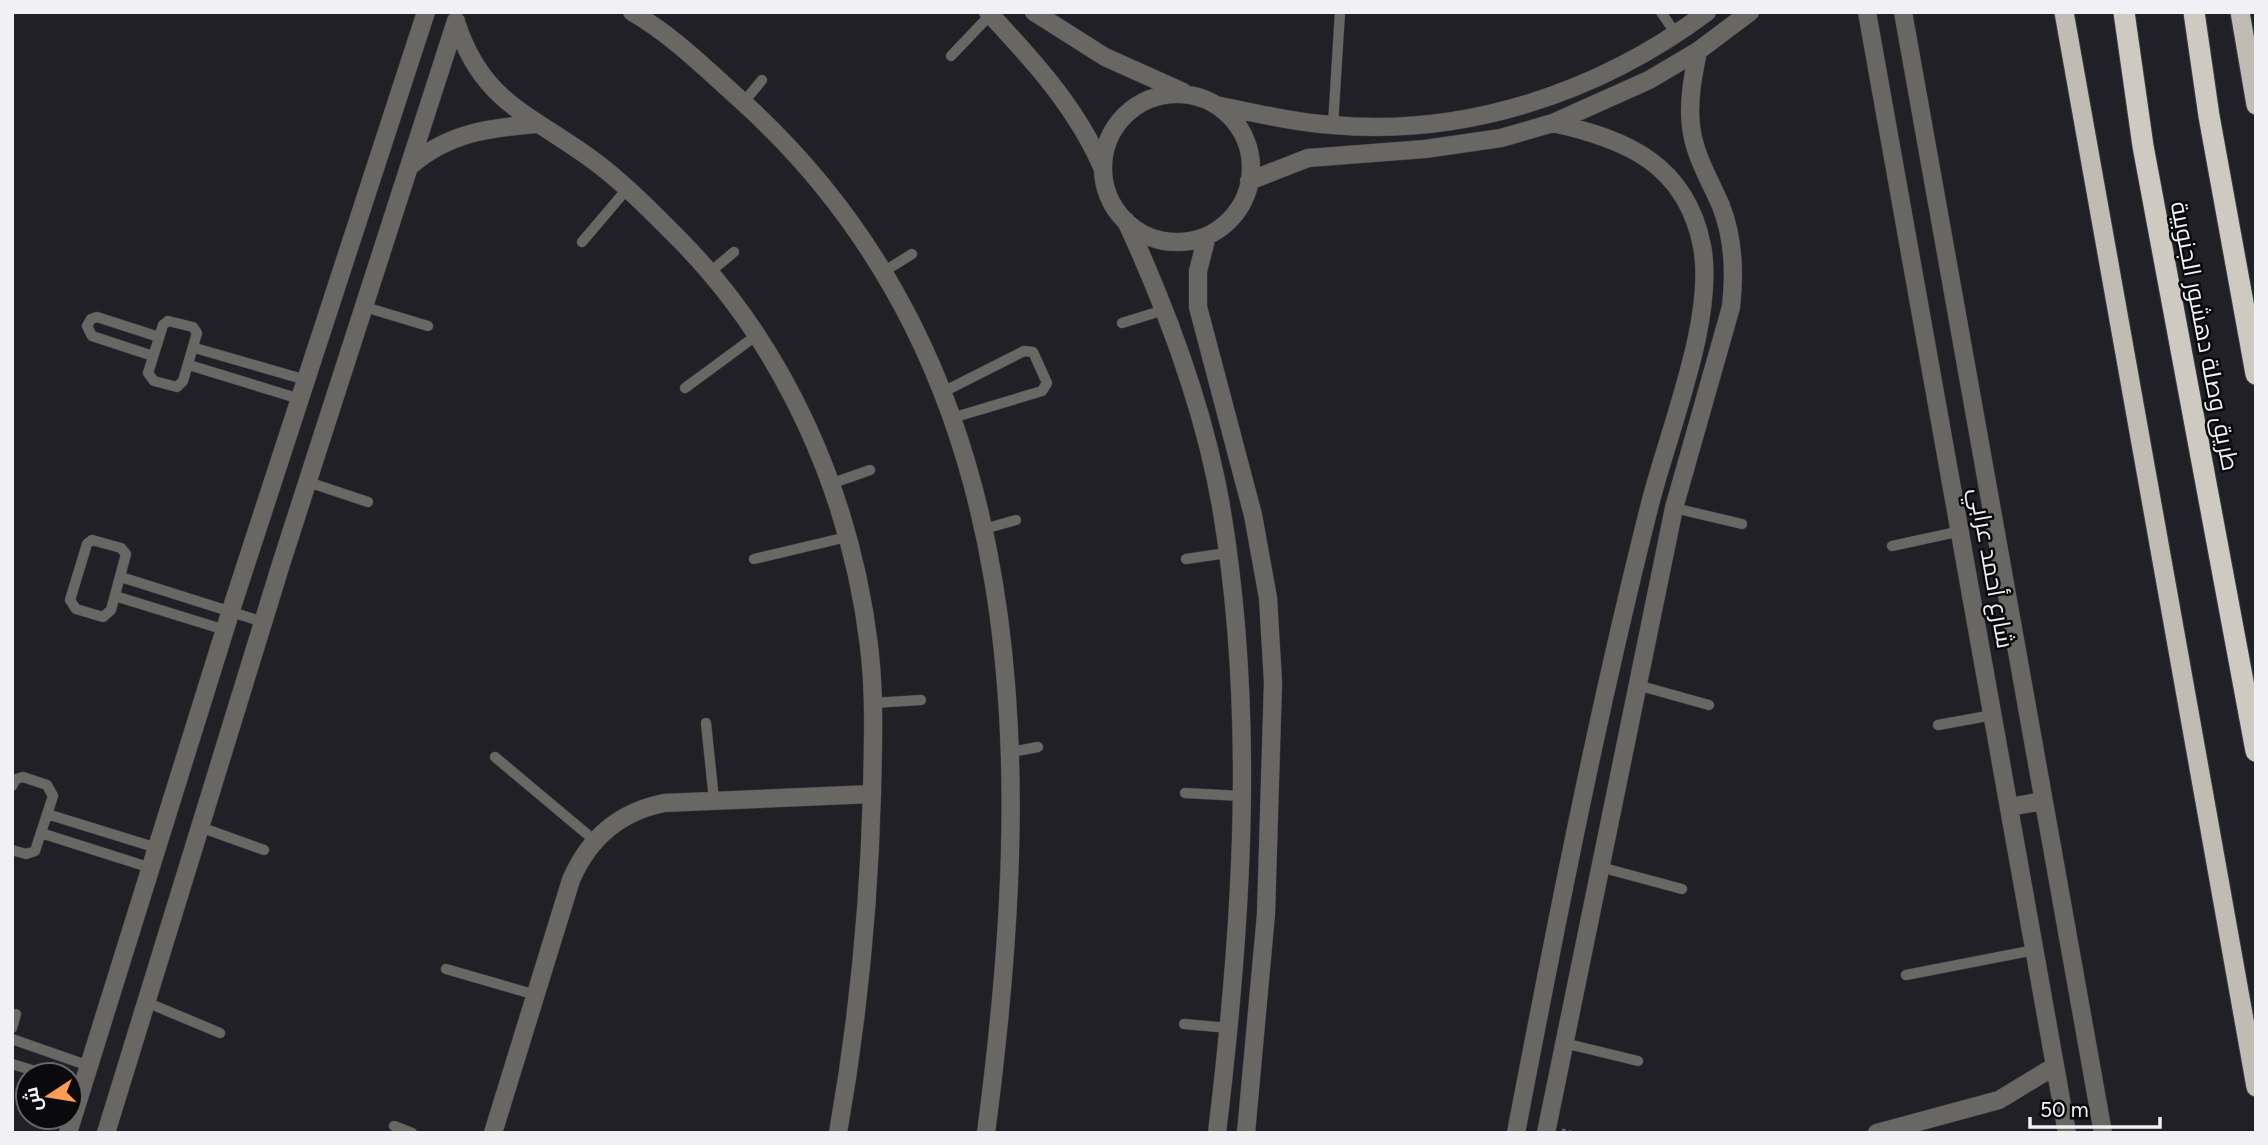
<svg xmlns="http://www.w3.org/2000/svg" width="2268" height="1145" viewBox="0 0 2268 1145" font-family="Figtree,Cairo,sans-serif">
<rect width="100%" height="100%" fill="#212027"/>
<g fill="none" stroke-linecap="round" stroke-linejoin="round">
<defs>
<path id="service" d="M1661 12 1676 34
M951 56 990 15
M743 103 762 80
M1333 125 1340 12
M582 242 627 189
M883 272 912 254
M709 273 734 252
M365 307 428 326
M168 321 193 327 197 333 183 381 177 387 154 381 148 373 163 325Z
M1122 323 1164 310
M195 348 306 380
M153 356 92 336 87 326 91 319 97 317 159 337
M189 365 300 399
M685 388 757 335
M941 393 1024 351 1033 352 1047 383 1042 391 952 418
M308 482 368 502
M830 484 870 470
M1674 508 1742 524
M984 529 1016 520
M92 540 121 548 126 554 111 610 103 617 76 609 70 600 87 544Z
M1892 546 1961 531
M754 559 847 537
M1186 559 1227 553
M121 577 263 622
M115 596 225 630
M1637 685 1709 705
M873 703 921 700
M706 723 714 800
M1938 725 1993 715
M1011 752 1038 747
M495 757 594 840
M12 786 16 779 23 777 47 785 53 796 35 851 26 854 12 850
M1185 793 1241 796
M47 814 157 848
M200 827 264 850
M41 833 151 868
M1600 867 1682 889
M446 969 536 995
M1906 975 2035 950
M146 1002 220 1033
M1184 1024 1229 1028
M12 1028 16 1014
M12 1039 89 1066
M1564 1043 1638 1061
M12 1064 48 1075
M394 1126 412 1133"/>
<path id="minor" d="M632 12C674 36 708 71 744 103 1039 372 1034 768 986 1133
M988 12C1033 60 1077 108 1103 169
M1034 12 1105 57 1183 92
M1867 12 2067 1133
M1903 12 2103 1133
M456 22C482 102 528 113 590 158 622 181 651 211 679 239 786 347 851 496 869 646 875 694 873 743 872 792 869 906 858 1020 838 1133
M1103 168a74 74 0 1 1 148 0a74 74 0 1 1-148 0Z
M1216 105C1255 113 1293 122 1332 125 1466 137 1600 92 1707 12
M410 166C448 133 488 128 536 124
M1249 181 1308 158 1425 149 1501 138 1553 123 1649 80 1698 51 1750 12
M1126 221C1168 312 1204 408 1221 506 1256 713 1242 926 1217 1133
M1207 236 1198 271V307L1253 515 1268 598 1273 682 1266 914 1246 1133
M2009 807 2043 801
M68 1133 231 610 426 12
M106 1133 281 564 456 21
M493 1133 571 880C589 838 619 812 664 803L872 794
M1516 1133C1556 924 1597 714 1649 508 1667 434 1716 319 1702 246 1686 164 1626 139 1553 123
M1546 1133 1674 508 1731 307C1735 272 1734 239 1721 206 1710 180 1694 155 1691 126 1688 101 1693 76 1698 51
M1877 1133 1999 1100 2055 1066"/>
<path id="trunk" d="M2064 12 2256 1087
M2240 12 2256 105"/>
<path id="motorway" d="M2124 12 2143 146 2256 751
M2194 12 2209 116 2256 374"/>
</defs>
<!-- service casing -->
<use href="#service" stroke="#3e3d44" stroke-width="11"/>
<!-- minor casing -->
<use href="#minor" stroke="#3e3d44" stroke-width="19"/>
<!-- trunk casing -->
<use href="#trunk" stroke="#3e3d44" stroke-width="21"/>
<!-- motorway casing -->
<use href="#motorway" stroke="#3e3d44" stroke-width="23"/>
<!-- path -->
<path stroke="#646369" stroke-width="3.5" stroke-dasharray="3.5 3.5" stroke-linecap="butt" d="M1562 1130 1573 1133"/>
<!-- service -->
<use href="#service" stroke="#696764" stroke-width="10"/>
<!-- minor -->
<use href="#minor" stroke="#696764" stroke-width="18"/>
<!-- trunk -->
<use href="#trunk" stroke="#c0bcb4" stroke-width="19"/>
<!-- motorway -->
<use href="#motorway" stroke="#cecac2" stroke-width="21"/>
</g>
<g text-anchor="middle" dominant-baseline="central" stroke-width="5" stroke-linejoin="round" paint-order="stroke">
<!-- street labels -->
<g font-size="24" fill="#f1f1f5" stroke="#0a0a0d">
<text transform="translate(2205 336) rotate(79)">طريق وصلة دهشور الجنوبية</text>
<text transform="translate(1992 568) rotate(80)">شارع أحمد عرابي</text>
</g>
</g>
<!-- border -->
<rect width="2268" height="1145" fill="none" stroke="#f1f1f5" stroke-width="28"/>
<!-- north arrow -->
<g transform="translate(49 1096) rotate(258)"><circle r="33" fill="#0a0a0d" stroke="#66666a" stroke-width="2"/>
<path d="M0-5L12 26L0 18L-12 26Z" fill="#fd9d54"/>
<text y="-10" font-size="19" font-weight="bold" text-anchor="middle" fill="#f1f1f5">ش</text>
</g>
<!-- scale -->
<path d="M2030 1117v10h130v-10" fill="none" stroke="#f1f1f5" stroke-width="3.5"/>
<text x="2040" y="1117" font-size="21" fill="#f1f1f5" stroke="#0a0a0d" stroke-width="5" paint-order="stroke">50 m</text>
</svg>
